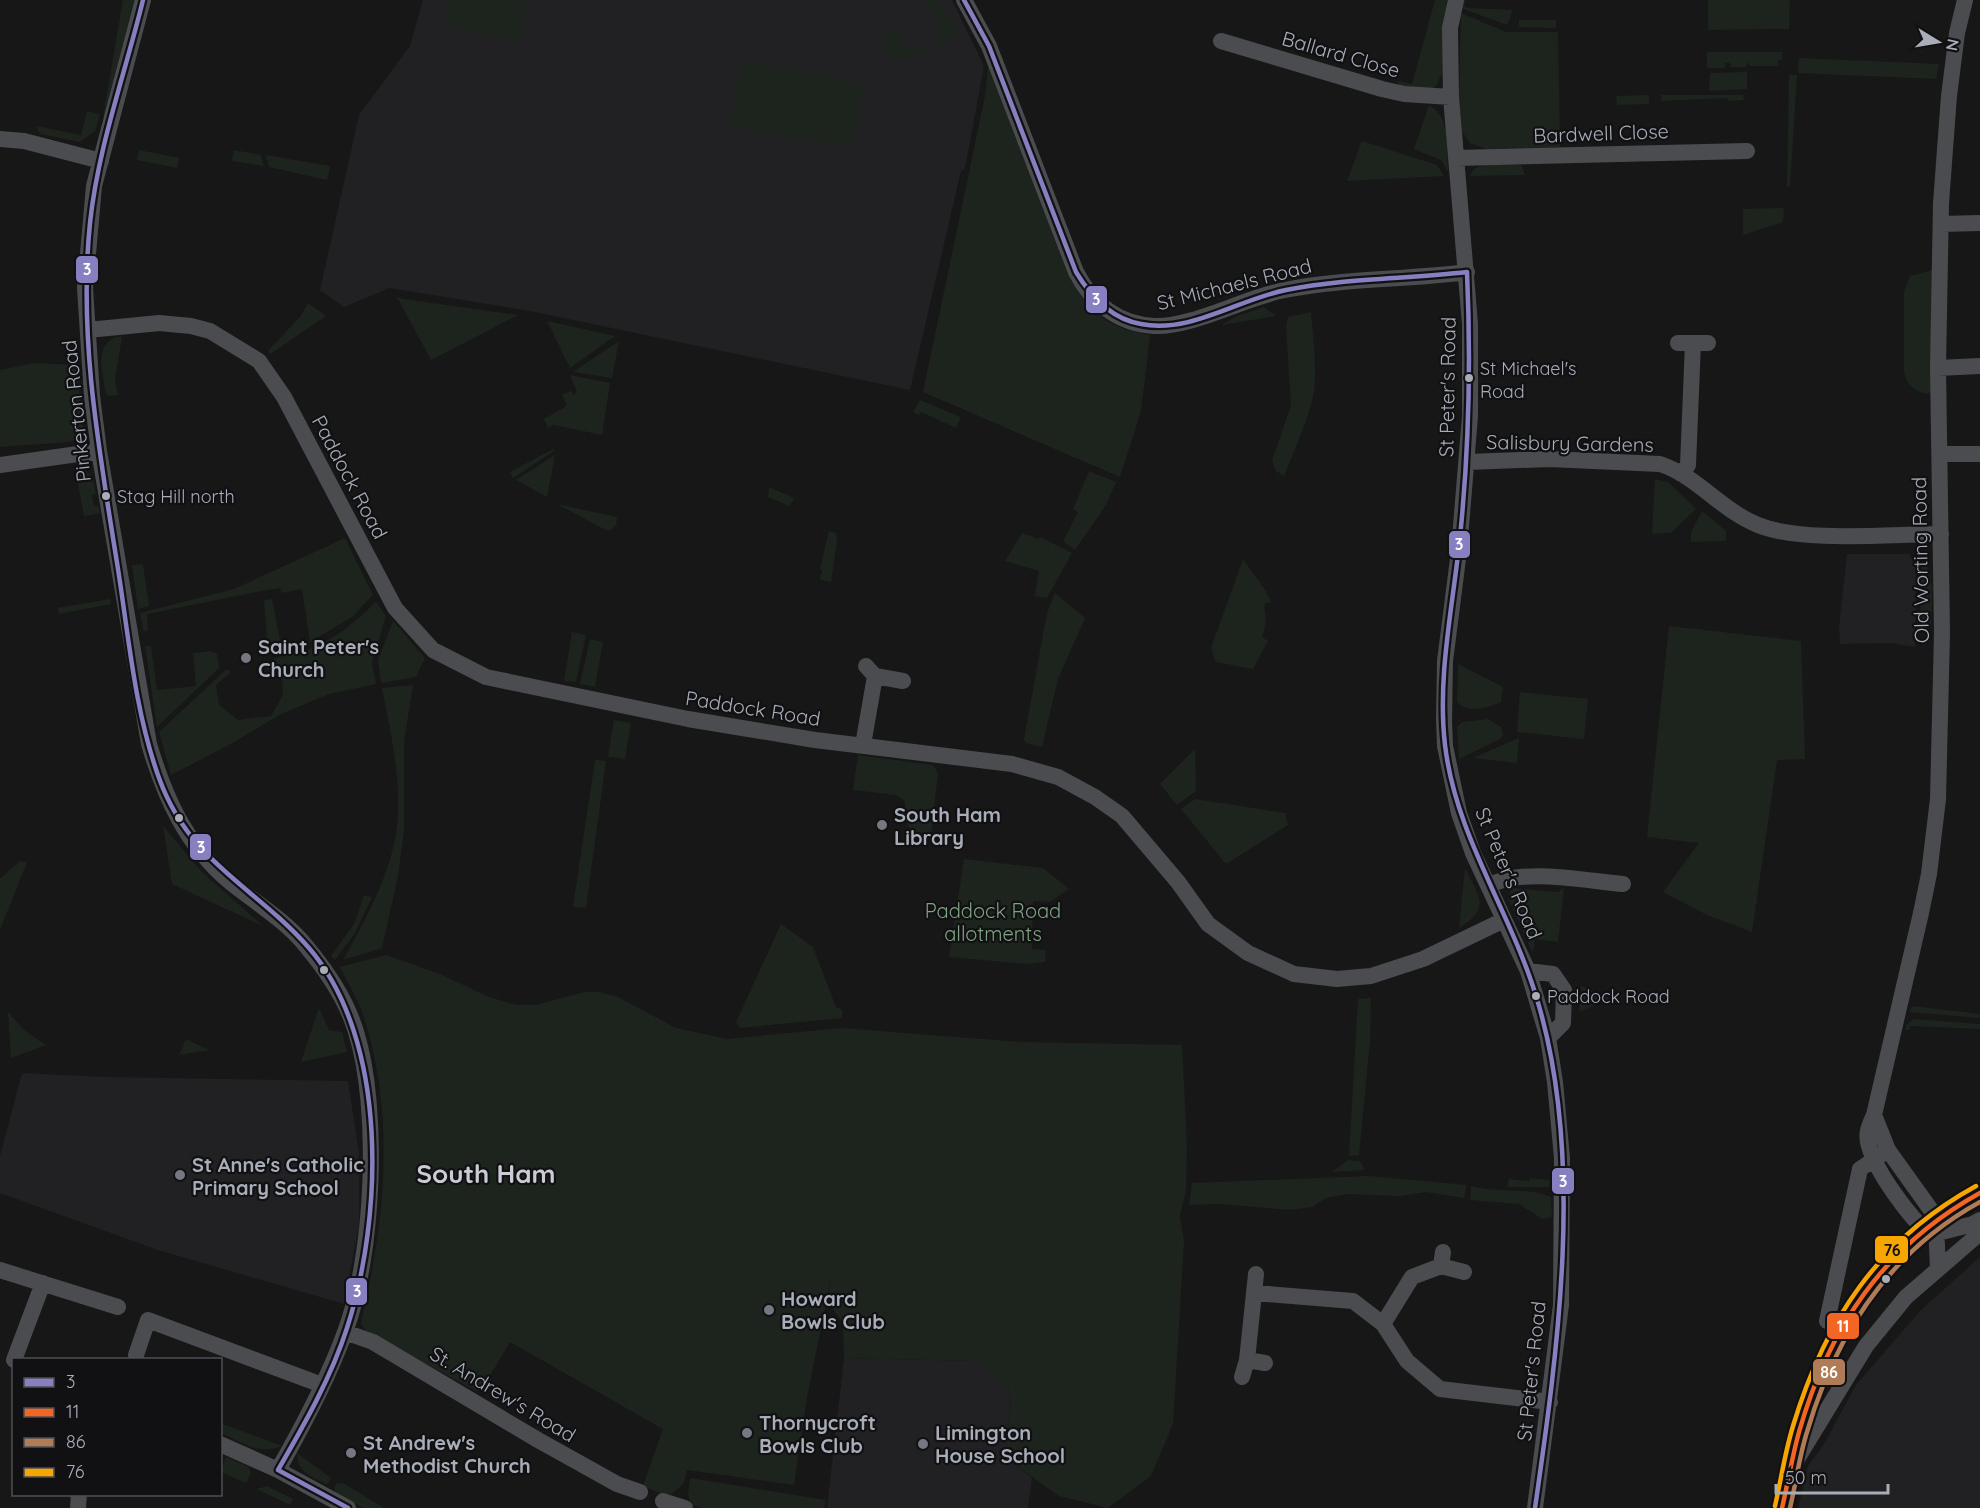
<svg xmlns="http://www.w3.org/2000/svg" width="1980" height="1508" viewBox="0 0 1980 1508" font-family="Quicksand,sans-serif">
<rect width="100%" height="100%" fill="#171717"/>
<!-- built -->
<path fill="#212123" d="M423 0H952L984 66 965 168 961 171 910 390 530 311 389 288 344 307 320 290 359 115 410 46Z
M1847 554H1909L1916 567 1915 647 1891 643 1840 644 1839 627Z
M22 1073 104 1077 348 1081 359 1153V1225L344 1304 158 1250 0 1193V1156Z
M1980 1257V1508H1798L1808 1466 1824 1444 1856 1385 1920 1311Z
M844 1358 978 1361 993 1371 1008 1386 1011 1404 1008 1425 1014 1464 1032 1478 1028 1508H827Z"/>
<!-- green -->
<path fill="#1d241e" d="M123 0H136L106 118 103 117Z
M450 0H527L519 40 445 26Z
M924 0H939L960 32 945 42 937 44 932 37 942 29Z
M1435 0H1447L1442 74 1435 87 1420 92 1400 86 1397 81 1412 84Z
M1463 0H1466L1464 6 1468 8 1513 10 1507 25 1461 8Z
M1708 0H1790L1789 29 1708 30Z
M1461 13 1506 32H1558L1560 147 1486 149 1470 143 1462 131 1459 97Z
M1519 20H1556V28L1519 27Z
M897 30 909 51 925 45 928 50C914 60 906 60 890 57L881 45V35Z
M1707 52H1782V60H1778V66H1750L1747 62 1746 67H1731L1730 63H1725V68H1707Z
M989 58 1072 276C1093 315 1105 327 1150 335L1141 411 1120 477 923 392 985 96Z
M1799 58 1939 64 1936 79 1798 73Z
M742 60 864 84 852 147 729 126Z
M1747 72V89L1709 91 1710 73Z
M1789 75H1797L1790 186 1787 187Z
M1649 95V104L1617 105 1616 96Z
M1661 95H1743L1744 100 1728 101 1727 98 1661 101Z
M1429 105C1451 117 1447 149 1448 172L1441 160 1414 149Z
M87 111 100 114 95 131 80 142 40 134 36 126 81 135Z
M1362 141 1437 165 1444 176 1347 181Z
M139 150 179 158 177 168 137 160Z
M234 150 261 155 264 166 232 161Z
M266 155 330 166 327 180 269 167Z
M1485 164 1521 165 1525 175 1470 176 1474 169Z
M1784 208 1783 222 1743 235V209Z
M1933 270 1932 392 1926 394C1912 389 1907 385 1904 371V292L1910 276Z
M397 297 404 299 518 315 431 360Z
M308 303 326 316 270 354 268 351 300 317Z
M1264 307 1276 316 1221 325 1237 316Z
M1311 312C1313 339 1318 370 1313 397 1307 424 1294 450 1284 476L1276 471 1272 461 1291 405 1286 327 1288 317Z
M547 321 615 336 570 368Z
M116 337H122L115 379 118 395 109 396 106 394C103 374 93 346 116 337Z
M619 341 612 378 573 372Z
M34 363 77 365 83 429 78 439 69 442 0 447V370Z
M570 375 610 383 602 435 554 425 548 428 544 419 567 406 562 395 571 391 573 395 577 392Z
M920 400 961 417 956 428 921 412 919 415 913 412Z
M553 449 554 451 513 478 510 472Z
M555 455 547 497 516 480Z
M75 467C92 470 93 478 96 494L92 495 94 506H98L100 513 84 516Z
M1089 471 1116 482 1106 505 1075 550 1063 541 1078 512 1073 509Z
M1655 479 1668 482 1696 509 1671 533 1652 534Z
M769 487 794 498 790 506 768 497Z
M557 504 617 517C617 525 615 528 608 531Z
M1702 511 1726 531V541L1691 542V533Z
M829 531 836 533 837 542 831 582 820 580 822 570 820 569Z
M1022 533 1038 539 1040 537 1072 553 1047 598 1035 596 1039 571 1005 561Z
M345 538 373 595 352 617 310 642 302 589 282 593 280 588 266 590 147 614 148 630 144 632 140 613 234 589Z
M1916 552C1938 571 1931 598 1931 625H1920L1921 564Z
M1243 559 1266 591 1271 602 1264 604 1266 622 1262 637 1268 641 1253 669 1216 662 1211 648Z
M143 564 149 606 138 609 132 565Z
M1055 593 1085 618 1058 679 1042 747 1026 743 1024 739 1047 613Z
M110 599 111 604 59 614 58 608Z
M272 599 282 651 277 652 268 643 267 637 264 600Z
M376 602 386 616 372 662 376 684 329 694 281 714 229 745 171 775 159 732 227 669 231 672 216 685 219 705 238 720 271 716 283 695 282 677 263 667C275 653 294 656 310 649 337 638 355 622 376 602Z
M393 621 425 658 416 677 381 683 378 660Z
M1669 626 1801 641 1805 759 1777 760 1752 932 1707 915 1663 892 1699 843 1647 837Z
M572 632 586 635 576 682 564 681Z
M590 639 603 642 595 687 580 684Z
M145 646H151L157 690 196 686 193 653 210 651 217 654 219 668 157 727Z
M1458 664 1503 687 1501 702C1488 708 1468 714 1457 702Z
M413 685 404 741V831L398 876 382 948 343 960C367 918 396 864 398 815 400 773 390 729 382 688Z
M1520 692 1588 699 1584 739 1517 732Z
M1488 719 1501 727 1503 734 1500 739 1459 759 1457 727 1462 722Z
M614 720 631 723 625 759 608 757Z
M1519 738 1517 763 1473 758Z
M1195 749 1196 791 1177 805 1160 784Z
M858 755 933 765 938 773 931 836 913 834 904 818 905 801 896 795 853 790Z
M595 760 606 761 586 908 573 907Z
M1195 799 1285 813 1288 825 1226 864 1181 809Z
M163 826 202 872 263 926 172 884Z
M964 859 1043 868 1069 889 1050 902 1033 901 1032 949 1046 950 1045 962 1026 964 949 957Z
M20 861 27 862 0 930V879Z
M1465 868C1479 898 1492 907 1459 928Z
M1564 887 1558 942 1535 939 1533 953 1528 943 1529 935 1525 936 1508 898 1512 888 1558 892Z
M364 895 372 897 355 933 335 960 331 956 354 924Z
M781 924 813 947 836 1007 842 1010V1018L740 1028 736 1022Z
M386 955 440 974 489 997 516 1005H535L585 992H599L618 997 676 1028 727 1039 841 1028 1021 1042 1182 1045 1187 1146 1186 1190 1180 1216 1184 1242 1173 1424 1151 1476 1108 1508 1059 1496 1014 1464 1008 1425 1011 1404 1008 1386 978 1361 844 1358 843 1323 828 1302 831 1278 807 1397 794 1485 687 1470 684 1483 672 1494H662L643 1486 663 1429 510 1342 481 1391H476L366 1331 361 1324 362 1318C385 1221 395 1118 365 1021 360 1002 348 984 340 967Z
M1581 986 1611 999 1579 1012Z
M1371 998 1370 1041 1359 1155 1349 1156 1358 999Z
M1912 1006 1980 1014V1018L1909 1012Z
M319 1008 329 1030 342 1032 347 1052 301 1062Z
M8 1012 24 1030 46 1045 11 1058Z
M1914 1019 1980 1024V1029L1910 1026 1909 1030H1906V1025Z
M186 1039 209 1050 179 1055Z
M1348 1160 1360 1161 1365 1170 1332 1172Z
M1369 1176 1467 1185 1464 1198 1426 1192 1400 1196 1348 1194 1326 1198 1312 1207 1289 1210 1222 1204 1189 1205 1192 1183Z
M1530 1178 1550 1180 1549 1187H1507L1509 1179 1529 1181Z
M1471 1186C1497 1194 1526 1186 1551 1197L1552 1217 1542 1219 1519 1204 1470 1200Z
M220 1423 282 1446C257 1455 244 1443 221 1433Z
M297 1453 331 1478 327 1485C313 1477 296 1472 297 1453Z
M226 1457 249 1467 251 1474 246 1483 221 1472Z
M690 1478 826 1500 824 1508H702L691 1505 688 1494Z
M343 1483 384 1508H363L334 1491 336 1484Z
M267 1486 293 1499 290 1505 257 1489Z"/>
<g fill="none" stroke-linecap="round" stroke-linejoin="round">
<!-- minor -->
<path stroke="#4b4c50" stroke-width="16" d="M143 0 94 186 85 288 92 396 99 451 149 744C165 798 186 845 230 882 255 902 286 921 306 946 326 970 347 1001 356 1032 380 1108 374 1256 345 1332 328 1379 303 1426 278 1470
M964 0 989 46 1076 272C1092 303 1118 324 1154 326 1191 328 1246 297 1285 290 1345 278 1406 280 1467 272
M1456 0 1450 28 1451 97 1470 324V416L1459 551 1445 661 1444 720 1445 746 1459 813 1473 853 1528 971 1548 1038 1555 1082 1562 1158 1561 1305 1535 1508
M1965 0 1957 33 1949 96 1941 203 1938 368 1942 633 1938 799 1929 874 1921 913 1874 1115C1869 1126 1865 1134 1869 1146 1876 1172 1910 1218 1930 1235L1973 1224 1980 1220
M1221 41 1382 89 1404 94 1451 97
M0 139 24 141 101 161
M1456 158 1747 151
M1941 224 1980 223
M88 330 159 323 191 326 210 331 259 361 284 397 395 608 433 650 486 677 688 719 815 740 1012 764 1058 777 1095 797 1122 816 1178 882 1208 924 1248 953 1294 974 1337 979 1371 976 1423 959 1504 920
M1678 343H1708
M1938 368 1980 366
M1940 454H1980
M1468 462 1549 459 1660 464C1697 476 1722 511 1758 525 1802 543 1891 534 1941 534
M0 465 99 451
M1681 474 1688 465 1693 343
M866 666 875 676 903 681
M863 745 875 676
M1489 886C1519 867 1587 881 1623 884
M1528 971 1553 974 1564 990 1563 1023 1548 1038
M1874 1115 1888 1150 1936 1217
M1936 1224 1938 1269
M1443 1252 1441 1266 1464 1272
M0 1270 118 1307
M1255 1293 1353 1301 1383 1324 1407 1361 1440 1389 1550 1402
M1827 1321 1860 1169 1888 1150
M1383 1324 1412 1277 1441 1266
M345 1332 373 1342 538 1440 617 1484 640 1492
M136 1355 148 1320 322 1385
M14 1360 43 1283
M1247 1360 1265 1363
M1242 1377 1247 1360 1256 1274
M220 1444 278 1470 348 1508
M1797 1459 1866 1346 1906 1297 1980 1233
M663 1501 685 1508
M78 1508 79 1494
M1782 1508C1789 1482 1792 1454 1800 1428 1828 1333 1887 1235 1980 1193"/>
<defs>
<path id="bus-1" d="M143 0C125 74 98 147 90 223 78 339 100 455 118 569 129 639 135 712 159 778 190 864 255 886 309 948 389 1041 383 1217 347 1328 331 1378 304 1425 278 1470L348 1508
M964 0 989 46 1076 272C1091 297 1111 319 1141 324 1190 334 1239 299 1286 290 1345 278 1407 279 1467 272 1471 361 1469 449 1460 537 1453 606 1437 676 1445 745 1456 839 1514 916 1539 1006 1584 1162 1558 1349 1535 1508"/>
<path id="bus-2" d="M1782 1508C1788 1483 1792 1457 1799 1432 1829 1327 1884 1246 1980 1193"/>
<path id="bus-3" d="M1790 1508C1796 1483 1799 1457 1807 1432 1836 1333 1889 1252 1980 1202"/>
<path id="bus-4" d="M1775 1506C1781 1480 1785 1452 1793 1426 1825 1320 1878 1240 1976 1186"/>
</defs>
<!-- bus-1 casing -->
<use href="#bus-1" stroke="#111113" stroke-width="9"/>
<!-- bus-2 casing -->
<use href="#bus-2" stroke="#111113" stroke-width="9"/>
<!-- bus-3 casing -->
<use href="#bus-3" stroke="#111113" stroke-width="9"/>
<!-- bus-4 casing -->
<use href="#bus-4" stroke="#111113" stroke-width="9"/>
<!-- bus-1 -->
<use href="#bus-1" stroke="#8680c0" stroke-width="4.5"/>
<!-- bus-2 -->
<use href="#bus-2" stroke="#f26522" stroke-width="4.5"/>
<!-- bus-3 -->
<use href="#bus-3" stroke="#b07c57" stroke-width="4.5"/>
<!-- bus-4 -->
<use href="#bus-4" stroke="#f7a600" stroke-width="4.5"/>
</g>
<!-- markers -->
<g fill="#a8adb8" stroke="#111113" stroke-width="2">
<circle cx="1469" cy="378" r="5"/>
<circle cx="106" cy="496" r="5"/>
<circle cx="179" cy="818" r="5"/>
<circle cx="324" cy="970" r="5"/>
<circle cx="1536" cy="996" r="5"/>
<circle cx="1886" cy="1279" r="5"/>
</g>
<g fill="#757880" stroke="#111113" stroke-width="2">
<circle cx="246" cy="658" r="6"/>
<circle cx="882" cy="825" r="6"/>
<circle cx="180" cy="1175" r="6"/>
<circle cx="769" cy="1310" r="6"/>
<circle cx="747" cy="1433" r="6"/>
<circle cx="923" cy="1444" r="6"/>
<circle cx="351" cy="1453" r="6"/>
</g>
<g text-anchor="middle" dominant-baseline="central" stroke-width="4.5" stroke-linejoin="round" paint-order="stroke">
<!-- bus labels -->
<g font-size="18" fill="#a8adb8" stroke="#111113" text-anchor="start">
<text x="1480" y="368">St Michael's<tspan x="1480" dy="23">Road</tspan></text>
<text x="117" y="496">Stag Hill north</text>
<text x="1547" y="996">Paddock Road</text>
</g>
<!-- street labels -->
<g font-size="20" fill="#a8adb8" stroke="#111113">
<text transform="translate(1341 54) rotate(16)">Ballard Close</text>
<text transform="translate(1601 133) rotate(-2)">Bardwell Close</text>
<text transform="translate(1234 284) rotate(-14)">St Michaels Road</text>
<text transform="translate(1447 387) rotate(-89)">St Peter's Road</text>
<text transform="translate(76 411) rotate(-96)">Pinkerton Road</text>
<text transform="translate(1570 443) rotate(1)">Salisbury Gardens</text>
<text transform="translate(350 477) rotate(62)">Paddock Road</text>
<text transform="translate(1920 560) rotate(-91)">Old Worting Road</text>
<text transform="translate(753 708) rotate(9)">Paddock Road</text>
<text transform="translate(1509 873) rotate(67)">St Peter's Road</text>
<text transform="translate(1531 1371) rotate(-84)">St Peter's Road</text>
<text transform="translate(503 1394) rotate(31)">St. Andrew's Road</text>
</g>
<!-- poi labels -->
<g font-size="20" font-weight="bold" fill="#a8adb8" stroke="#111113" text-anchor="start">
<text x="258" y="646">Saint Peter's<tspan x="258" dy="23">Church</tspan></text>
<text x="894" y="814">South Ham<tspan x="894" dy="23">Library</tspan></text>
<text x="192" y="1164">St Anne's Catholic<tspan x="192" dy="23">Primary School</tspan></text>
<text x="781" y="1298">Howard<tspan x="781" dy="23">Bowls Club</tspan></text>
<text x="759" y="1422">Thornycroft<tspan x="759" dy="23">Bowls Club</tspan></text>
<text x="935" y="1432">Limington<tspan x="935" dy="23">House School</tspan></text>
<text x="363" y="1442">St Andrew's<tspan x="363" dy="23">Methodist Church</tspan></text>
</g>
<!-- park labels -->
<g font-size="20" fill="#7fa381" stroke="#111113">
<text x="993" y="910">Paddock Road<tspan x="993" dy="23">allotments</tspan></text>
</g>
<!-- district labels -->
<g font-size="26" font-weight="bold" fill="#c9ccd4" stroke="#111113">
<text x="486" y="1173">South Ham</text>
</g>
</g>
<g stroke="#111113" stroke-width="2">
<rect x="75" y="255" width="24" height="29" rx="6" fill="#8680c0"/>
<rect x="1085" y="285" width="23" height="29" rx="6" fill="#8680c0"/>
<rect x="1448" y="530" width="23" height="29" rx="6" fill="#8680c0"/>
<rect x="189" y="833" width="23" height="28" rx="6" fill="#8680c0"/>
<rect x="1551" y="1167" width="24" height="28" rx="6" fill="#8680c0"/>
<rect x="1874" y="1235" width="35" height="29" rx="6" fill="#f7a600"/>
<rect x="345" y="1277" width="23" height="29" rx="6" fill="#8680c0"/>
<rect x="1826" y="1312" width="34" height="28" rx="6" fill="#f26522"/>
<rect x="1812" y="1358" width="34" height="28" rx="6" fill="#b07c57"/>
</g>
<g font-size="16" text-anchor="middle" font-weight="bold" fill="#fff">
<text x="87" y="275">3</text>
<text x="1096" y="305">3</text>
<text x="1459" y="550">3</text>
<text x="201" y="853">3</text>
<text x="1563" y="1187">3</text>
<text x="357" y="1297">3</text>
<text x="1843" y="1332">11</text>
<text x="1829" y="1378">86</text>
</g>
<g font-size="16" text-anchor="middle" font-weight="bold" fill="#111">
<text x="1892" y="1256">76</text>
</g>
<!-- legend -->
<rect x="12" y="1358" width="210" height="138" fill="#111113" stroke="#4d4f55" stroke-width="1.5"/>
<rect x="24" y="1378" width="30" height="9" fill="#8680c0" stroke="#4d4f55" stroke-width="1.5"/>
<text x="66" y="1388" font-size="18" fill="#a8adb8">3</text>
<rect x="24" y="1408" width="30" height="9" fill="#f26522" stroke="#4d4f55" stroke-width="1.5"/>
<text x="66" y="1418" font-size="18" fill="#a8adb8">11</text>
<rect x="24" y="1438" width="30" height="9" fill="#b07c57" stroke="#4d4f55" stroke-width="1.5"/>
<text x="66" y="1448" font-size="18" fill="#a8adb8">86</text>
<rect x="24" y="1468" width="30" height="9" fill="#f7a600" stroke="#4d4f55" stroke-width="1.5"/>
<text x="66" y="1478" font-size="18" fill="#a8adb8">76</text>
<!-- north arrow -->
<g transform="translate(1938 42) rotate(101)" stroke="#111113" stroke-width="4.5" paint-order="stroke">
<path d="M0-4.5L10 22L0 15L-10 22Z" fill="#a8adb8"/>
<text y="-9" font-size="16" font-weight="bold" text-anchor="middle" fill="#a8adb8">N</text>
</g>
<!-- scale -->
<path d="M1776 1484v9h112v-9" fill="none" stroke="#a8adb8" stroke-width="3"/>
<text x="1785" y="1484" font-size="18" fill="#a8adb8" stroke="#111113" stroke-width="4.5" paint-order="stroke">50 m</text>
</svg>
